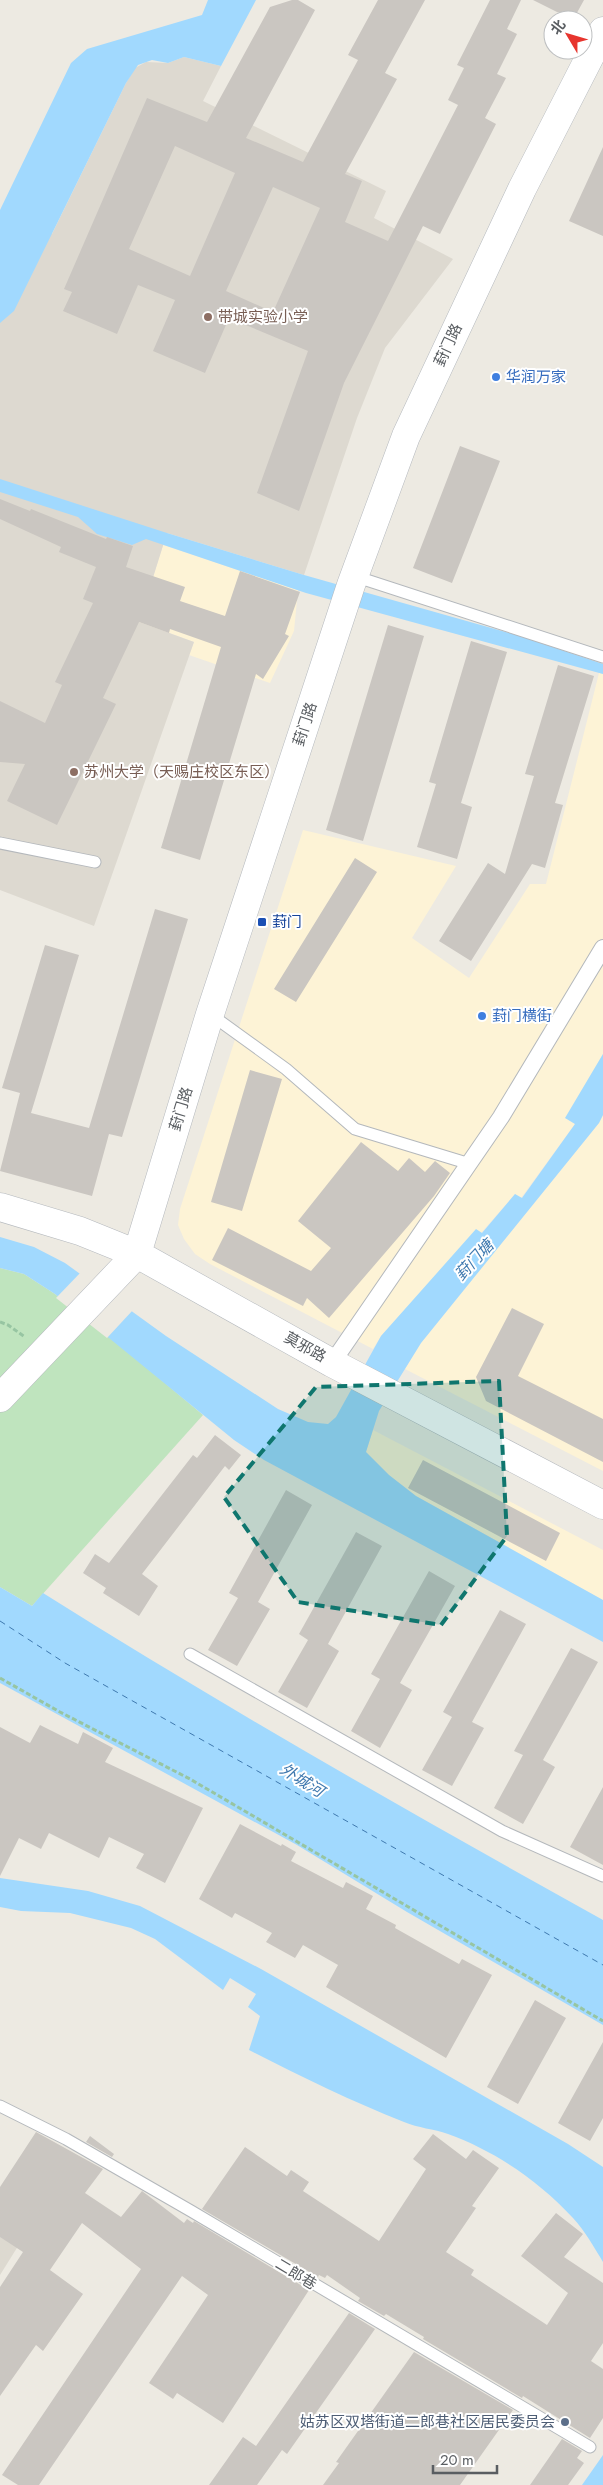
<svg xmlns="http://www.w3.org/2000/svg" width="603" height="2485" viewBox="0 0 603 2485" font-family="Jost,'Noto Sans SC',sans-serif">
<rect width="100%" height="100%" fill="#edeae2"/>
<!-- commercial -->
<path fill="#fdf3d6" d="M163 545 298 590 294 631 270 683 189 655 194 642 139 622Z
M599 673 603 674V1054L566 1118 575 1124 521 1198 515 1194 481 1233 477 1230 381 1336 373 1349 210 1264 195 1254 184 1239 178 1225 180 1209 303 830 456 866 412 938 469 978 530 884H546Z
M603 1115V1471L405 1369 421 1343 599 1123Z
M373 1430 603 1550V1600L416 1496 389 1475 366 1452Z"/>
<!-- education -->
<path fill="#ddd9d0" d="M184 57 221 66 203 101 386 191 374 218 453 259 385 348 357 418 304 575 167 533 139 622 194 642 94 926 0 890V211L52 234 126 83 135 68 146 62 168 63Z
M0 2209 30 2227 0 2275Z"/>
<!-- green -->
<path fill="#bfe4be" d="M0 1268 24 1274 55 1294 99 1328 203 1415 32 1606 0 1587Z"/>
<!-- water -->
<path fill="#a1d9fe" d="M208 0H256L221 66 184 57 168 63 152 60 138 65 126 83 14 311 0 323V210L71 63 87 49 202 15Z
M0 479 167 533 304 575 520 636 603 664V674L306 593 146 539 132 545 97 534 78 517 0 492Z
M603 1054V1115L599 1123 421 1343 379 1411 366 1452 389 1475 416 1496 603 1600V1642L264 1460 234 1440 55 1294 24 1274 0 1268V1237L34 1247 65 1263 166 1336 278 1409 308 1422 328 1424 336 1417 381 1336 476 1229 482 1233 515 1194 522 1198 575 1124 565 1118Z
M0 1587 32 1606 43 1593C226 1708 414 1815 603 1920V2025L407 1912 297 1845 0 1683Z
M0 1878 88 1891 140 1906 261 1969 568 2144 603 2167V2262C594 2247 585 2231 573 2218 539 2181 495 2151 448 2134 434 2129 418 2128 404 2122 351 2101 299 2076 249 2050L260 2016 248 2007 256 1994 230 1978 223 1990 155 1939 131 1928 70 1913 21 1911 0 1907Z
M603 2455V2485H582Z"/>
<!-- pier -->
<path fill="#edeae2" d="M81 1272 133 1310 107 1338 56 1298Z"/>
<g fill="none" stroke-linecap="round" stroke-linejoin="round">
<!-- ferry -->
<path stroke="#3f79af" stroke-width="1" stroke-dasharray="6 5" stroke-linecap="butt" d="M0 1621 65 1663 603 1965"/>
</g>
<!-- building -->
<path fill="#cac6c1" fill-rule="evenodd" d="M292 0H298L315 10 246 138 303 162 358 60 348 55 378 0H425L385 73 397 79 345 174 362 181 345 222 388 241 458 105 448 100 464 68 457 65 490 0H521L507 29 517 34 497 74 506 78 485 118 496 124 440 234 423 226 344 383 299 511 257 493 308 351 229 318 205 373 153 351 175 300 138 285 117 334 63 311 72 292 64 289 147 98 207 122 270 7ZM175 146 235 173 190 276 129 249ZM273 187 320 208 273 312 226 291Z
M533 0H584L573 20Z
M603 147V236L569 221Z
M460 446 500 461 452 583 413 568Z
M0 499 30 511 31 509 106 539 107 537 133 546 126 567 185 587 180 601 225 616 240 571 300 592 285 634 289 636 263 679 256 674 200 860 161 848 221 647 170 629 169 633 139 622 103 698 116 704 57 825 7 801 25 764 0 762V701L45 723 62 685 55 682 93 603 83 599 96 567 59 552 61 547 0 519Z
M388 625 424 636 363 841 326 830Z
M471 641 507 652 461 803 472 807 457 859 417 847 436 784 429 782Z
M558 665 594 676 555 803 563 805 545 868 532 864 471 961 439 941 488 863 505 874 534 776 525 774Z
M355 858 377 872 296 1002 274 989Z
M155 909 188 919 122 1137 109 1134 92 1196 0 1171 20 1093 2 1088 45 945 79 955 31 1113 89 1128Z
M250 1070 282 1079 242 1211 211 1202Z
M361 1142 398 1171 409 1158 425 1172 435 1161 450 1173 434 1196 329 1318 307 1298 303 1306 212 1260 228 1228 311 1271 331 1248 298 1221Z
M512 1308 544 1324 518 1376 603 1419V1462L486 1401 476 1377Z
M215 1435 241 1455 229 1470 225 1466 142 1574 158 1586 139 1616 103 1593 106 1588 83 1573 95 1554 109 1563 193 1455 197 1458Z
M423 1460 560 1533 546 1561 408 1488Z
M286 1490 312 1505 258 1602 270 1609 237 1666 208 1650 238 1598 229 1593Z
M356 1532 382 1546 328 1644 339 1651 307 1708 278 1692 308 1640 299 1634Z
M429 1571 455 1586 400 1683 412 1690 380 1748 351 1731 380 1679 371 1674Z
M500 1610 526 1624 472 1722 484 1728 452 1786 422 1770 452 1717 443 1712Z
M571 1648 598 1662 543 1760 555 1767 523 1824 494 1808 523 1755 514 1751Z
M40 1725 78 1744 83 1732 113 1748 105 1762 203 1808 165 1883 136 1868 144 1854 109 1837 99 1858 49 1833 41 1849 19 1838 0 1876V1727L30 1743Z
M603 1787V1865L570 1847Z
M240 1824 281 1846 282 1844 296 1852 291 1861 343 1888 346 1882 373 1896 366 1909 396 1925 395 1928 459 1964 462 1959 492 1975 446 2058 326 1987 338 1965 303 1945 295 1958 266 1942 272 1933 235 1913 232 1918 199 1899Z
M535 2000 566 2018 518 2104 487 2087Z
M603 2042V2118L590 2141 558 2123Z
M36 2132 103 2169 85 2193 121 2217 142 2191 184 2223 187 2219 193 2223 194 2221 309 2290 223 2423 177 2393 173 2399 149 2383 208 2295 182 2276 39 2485H18L2 2475 141 2269 82 2223 50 2270 83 2294 43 2351 36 2345 0 2396V2287L23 2252 0 2237V2187Z
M433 2134 466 2159 473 2150 499 2168 472 2206 476 2208 446 2252 474 2270 471 2275 547 2325 568 2293 521 2256 556 2213 583 2234 564 2257 603 2283V2343L591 2361 603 2369V2418L590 2438 523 2396 522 2398 423 2339 424 2337 386 2314 384 2316 358 2301 360 2298 327 2275 325 2278 319 2275 318 2277 202 2209 245 2147 287 2176 291 2170 309 2182 303 2191 379 2241 426 2169 413 2159Z
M90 2136 114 2154 112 2157 86 2142Z
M349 2313 375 2329 287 2454 282 2450 257 2485H209L243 2437 256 2446Z
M414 2352 513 2410 460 2485H323L339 2463 336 2462Z
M562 2439 582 2451 577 2458 584 2463 568 2485H530Z"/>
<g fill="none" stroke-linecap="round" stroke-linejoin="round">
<defs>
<path id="service" d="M354 576 603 657
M0 843 95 862
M210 1014 286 1069 355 1129 470 1164
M190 1654 502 1831 603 1876
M0 2106 66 2139 191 2211 590 2447"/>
<path id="pedestrian" d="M332 1363 501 1117 603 948"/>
<path id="secondary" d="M0 1207 80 1231 137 1254 332 1363 603 1505
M0 1398 137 1254 210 1014 351 585 406 436 522 189 603 31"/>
</defs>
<!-- service casing -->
<use href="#service" stroke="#b4b8bc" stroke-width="13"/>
<!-- pedestrian casing -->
<use href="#pedestrian" stroke="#b4b8bc" stroke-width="18"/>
<!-- secondary casing -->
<use href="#secondary" stroke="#b5b9be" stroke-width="29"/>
<!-- path -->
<path stroke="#97c5a2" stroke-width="3" stroke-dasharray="5 2.5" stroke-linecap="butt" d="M0 1322 8 1325 25 1337
M0 1678 60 1712 190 1779 603 2021"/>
<!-- service -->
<use href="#service" stroke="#fff" stroke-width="11"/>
<!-- pedestrian -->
<use href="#pedestrian" stroke="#fff" stroke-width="16"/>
<!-- secondary -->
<use href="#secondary" stroke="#fff" stroke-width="28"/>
</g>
<!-- marked area -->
<path fill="#0f766e" fill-opacity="0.2" stroke="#0f766e" stroke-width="4" stroke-dasharray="10 6" stroke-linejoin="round" d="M499 1381 507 1536 441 1625 298 1602 224 1497 316 1387Z"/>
<!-- markers -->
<g fill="#8d6e63" stroke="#fff" stroke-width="2">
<circle cx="208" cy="317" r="5"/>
<circle cx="74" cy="772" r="5"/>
</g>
<g fill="#3f7fe0" stroke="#fff" stroke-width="2">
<circle cx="496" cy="377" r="5"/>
<circle cx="482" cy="1016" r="5"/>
</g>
<rect fill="#1a4fb4" stroke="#fff" stroke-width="2" x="257" y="917" width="10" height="10" rx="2.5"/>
<circle fill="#5c6f8a" stroke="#fff" stroke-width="2" cx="565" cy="2422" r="5"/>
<g text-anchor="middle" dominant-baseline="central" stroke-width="4" stroke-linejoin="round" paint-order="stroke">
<!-- education labels -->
<g font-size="15" fill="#785e54" stroke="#fff" text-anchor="start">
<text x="218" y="317">带城实验小学</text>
<text x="84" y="772">苏州大学（天赐庄校区东区）</text>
</g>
<!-- street labels -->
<g font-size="15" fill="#5a5e62" stroke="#fff">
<text transform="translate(448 345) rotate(-65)">葑门路</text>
<text transform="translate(305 724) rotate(-72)">葑门路</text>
<text transform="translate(181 1109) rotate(-73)">葑门路</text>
<text transform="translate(305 1347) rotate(29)">莫邪路</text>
<text transform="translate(296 2274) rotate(31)">二郎巷</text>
</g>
<!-- shop labels -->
<g font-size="15" fill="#366cbe" stroke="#fff" text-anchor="start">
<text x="506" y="377">华润万家</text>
<text x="492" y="1016">葑门横街</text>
</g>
<!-- transit labels -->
<g font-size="15" fill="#164399" stroke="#fff" text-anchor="start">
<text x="272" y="922">葑门</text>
</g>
<!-- service labels -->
<g font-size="15" fill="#4e5e75" stroke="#fff" text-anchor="end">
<text x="555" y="2422">姑苏区双塔街道二郎巷社区居民委员会</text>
</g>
<!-- water labels -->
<g font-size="16" font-style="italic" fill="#3f79af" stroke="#fff">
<text transform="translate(474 1260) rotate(-47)">葑门塘</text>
<text transform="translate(302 1780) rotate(32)">外城河</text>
</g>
</g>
<!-- north arrow -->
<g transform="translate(568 35) rotate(308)"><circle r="24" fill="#ffffff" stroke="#bdbfc0"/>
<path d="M0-4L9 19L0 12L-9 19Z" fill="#e7352e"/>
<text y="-8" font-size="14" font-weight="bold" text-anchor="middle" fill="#5a5e62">北</text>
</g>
<!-- scale -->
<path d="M433 2465v8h64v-8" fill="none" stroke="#5a5e62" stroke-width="2.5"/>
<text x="440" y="2465" font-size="15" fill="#5a5e62" stroke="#ffffff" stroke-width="4" paint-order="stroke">20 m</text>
</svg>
